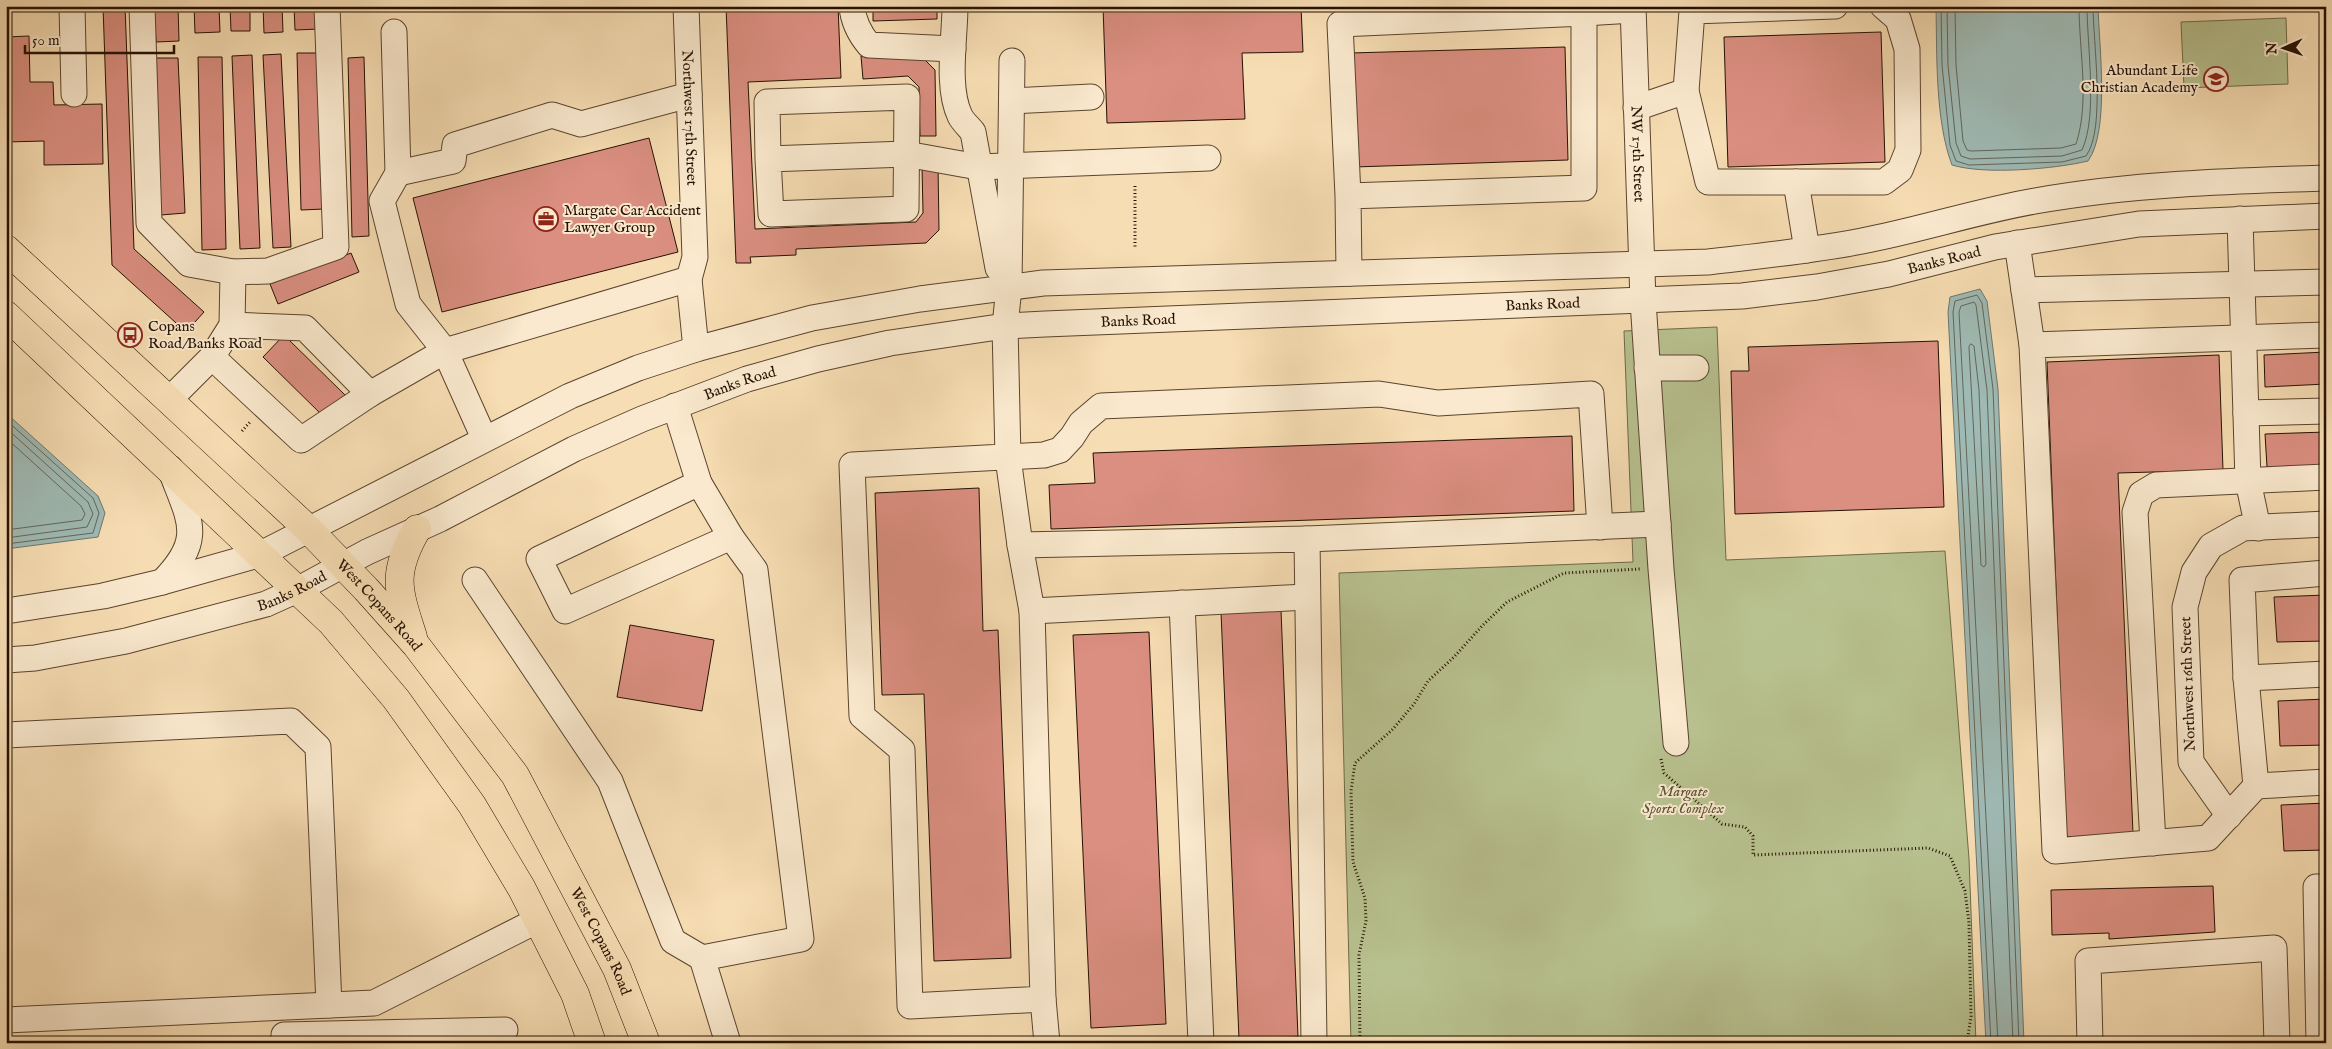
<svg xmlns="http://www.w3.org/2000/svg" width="2332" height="1049" viewBox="0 0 2332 1049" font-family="'IM FELL English',serif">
<rect width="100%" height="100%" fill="#f7ddb3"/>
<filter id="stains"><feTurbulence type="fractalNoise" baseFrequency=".004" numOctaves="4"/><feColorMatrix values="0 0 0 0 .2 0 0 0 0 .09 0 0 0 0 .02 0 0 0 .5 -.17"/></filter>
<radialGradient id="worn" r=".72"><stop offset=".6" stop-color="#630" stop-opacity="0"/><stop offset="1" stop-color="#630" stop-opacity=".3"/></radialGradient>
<!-- green -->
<path fill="#b8c290" stroke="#6e6a49" d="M2286 18 2288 84 2184 88 2181 22Z
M1717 327 1726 560 1945 551 1969 859 1976 1043H1351L1339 573 1633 562 1624 331Z"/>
<!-- water -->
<path fill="#9fbab4" stroke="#6e766d" d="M1936 6H2098C2099 45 2110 131 2088 161 2055 169 1984 175 1952 165 1935 120 1937 55 1936 6Z
M1980 289 1987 301 1998 389 2024 1043H1986L1948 312 1950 297Z
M6 413 98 496 105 513 98 537 6 549Z"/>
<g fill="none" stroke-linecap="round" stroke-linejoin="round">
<!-- shore -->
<path stroke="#62665b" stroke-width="1" d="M1941 6 1942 65 1950 145 1956 161 1969 165 2062 162 2086 156C2106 129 2093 41 2093 6
M1947 6 1948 65 1956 143 1961 156 1970 159 2062 156 2082 150C2098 115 2087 46 2087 6
M1955 6 1956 65 1963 141 1967 150 1971 151 2061 148 2076 144C2090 101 2079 51 2079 6
M1971 344 1974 346 1979 390 1986 564 1984 567 1981 565 1969 347Z
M6 420 93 498 99 513 93 533 6 544
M6 428 88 502 93 514 87 527 6 538
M6 438 81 506 85 514 82 520 6 530
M1991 1043 1953 312 1955 301 1977 295 1982 303 1993 389 2019 1043
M1998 1043 1959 312 1961 306 1974 302 1976 305 1987 390 2013 1043"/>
</g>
<!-- building -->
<path fill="#db8f81" stroke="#251102" d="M103 6H125L134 249 204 312 186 332 112 265Z
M154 6H178L179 41 156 42Z
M194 6H219L220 32 195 33Z
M230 6H250V31H231Z
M263 6H282L283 32 264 33Z
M294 6H318L319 29 295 30Z
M726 6H838L841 78 748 82 755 229 916 222 923 213 922 166 938 165 939 230 926 243 796 249V255L750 257 751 263H736Z
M873 6H937V19L873 21Z
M1103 6H1301L1303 52 1242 53 1245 119 1107 123Z
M1881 32 1885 162 1728 167 1724 37Z
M29 36 30 82H53L54 105 102 104 103 164 44 165V141L6 142V37Z
M1565 47 1568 160 1354 167 1350 53Z
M917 52 935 70 936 136H920L919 87 908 76 863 79 861 56Z
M297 53H321L324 209 301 210Z
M281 54 291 247 273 248 263 55Z
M252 55 260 248 240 249 232 56Z
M198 57H222L226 249 202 250Z
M364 57 369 236 352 237 348 58Z
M155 58H178L185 213 161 215Z
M649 138 678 252 442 312 413 198Z
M351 253 359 272 278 304 270 284Z
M284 335 345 395 324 417 263 357Z
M1938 341 1944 507 1735 514 1731 371H1749L1748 347Z
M2326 352V384L2265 387 2264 355Z
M2219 355 2223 470 2118 473 2133 834 2066 837 2047 362Z
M2326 432V465L2267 467 2265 434Z
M1572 436 1574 511 1051 529 1049 485 1095 483 1093 453Z
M979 488 983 631 998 630 1011 958 934 961 924 694 882 695 875 493Z
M2326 595V641L2277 642 2274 597Z
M1281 610 1298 1037 1239 1039 1221 612Z
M630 625 714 640 702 711 617 697Z
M1149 632 1166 1024 1091 1028 1073 635Z
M2326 699V745L2280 746 2278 701Z
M2326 803V850L2284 851 2281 805Z
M2213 886 2215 932 2109 939V933L2052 935 2051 890Z"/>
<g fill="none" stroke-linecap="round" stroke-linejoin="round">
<defs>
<g id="minor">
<path d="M72 6 74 94"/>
<path d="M142 6 149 223 189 264 233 272 268 271 336 247 327 6"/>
<path id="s1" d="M686 6 695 257 689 279 696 349"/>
<path d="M852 6C853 21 859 33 869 45L953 49"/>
<path d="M955 6C955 38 946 87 960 116 963 122 969 127 973 132L998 268"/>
<path id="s2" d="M1633 6 1643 301 1661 569 1676 743"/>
<path d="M1835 6 1692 11 1686 91 1708 182H1884L1900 170 1908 150 1907 49 1898 19 1883 6"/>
<path d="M1584 13 1633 10"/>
<path d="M394 32 398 173 453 161 455 145 552 115 581 124 689 95"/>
<path d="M1012 61 1009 287 1005 326 1008 458 1020 545 1032 611 1043 999 910 1006 902 750 862 716 852 465 1044 455 1060 450 1072 437 1081 423 1101 406 1379 394 1438 403 1591 394 1600 527"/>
<path d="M1013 101 1091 97"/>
<path d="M1636 108 1686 91"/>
<path d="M768 159 767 102 907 97 906 209 771 214 768 159 906 154 978 167 1208 158"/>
<path d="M398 173 382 201 408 304 445 351 484 438"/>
<path d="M1796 182 1807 250"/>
<path d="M1348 196 1340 24 1584 13V188L1348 196 1349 273"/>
<path d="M2240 219 2248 481 2258 528"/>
<path d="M2017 243 2032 345"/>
<path d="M2024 290 2326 282"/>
<path d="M232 325 305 328 370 394"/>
<path d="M212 357 232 325 233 272"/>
<path d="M1647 368H1696"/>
<path d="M169 400 212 357 301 440 370 394 445 351 689 279"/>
<path d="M2246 413 2326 411"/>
<path d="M699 483 539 559 565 611 731 537"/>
<path d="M1307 539 1658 524"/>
<path d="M1020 545 1307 539 1314 1043"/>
<path d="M2326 573 2242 580 2246 678 2256 786 2326 782"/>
<path d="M475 580 610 781 673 941 702 958 801 939 755 570 731 537 699 483 675 406"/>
<path d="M162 582C206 538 189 520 170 468"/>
<path d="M1182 603 1201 1043"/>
<path d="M6 611 103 596 162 582 261 554 570 396 638 368 696 349 812 318 920 299 1043 283 1708 262C1759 256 1811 251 1862 241 1920 230 1977 211 2035 201 2131 184 2228 181 2326 178"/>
<path d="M1032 611 1307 597"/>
<path id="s3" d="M6 660 35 658 126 641 266 604 297 590 367 552 440 519 574 449 642 419 747 379 818 359 890 343 1005 326 1045 324 1742 296 1817 287 1889 274 1995 247 2139 224 2326 216"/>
<path d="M2246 678 2326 674"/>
<path d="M6 735 291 721 318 747 329 1005"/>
<path d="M2256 786 2208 838 2055 851 2032 345 2326 335"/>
<path d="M2229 816 2191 762 2185 607 2194 572 2211 546 2243 528 2326 524"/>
<path d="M2153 843 2135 512 2141 494 2156 485 2326 477"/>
<path d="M702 958 728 1043"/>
<path d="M1043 999 1047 1043"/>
<path d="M6 1020 374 1003 538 920"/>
<path d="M284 1043V1035L505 1030"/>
<path d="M2090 1043 2088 961 2274 948 2277 1043"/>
<path d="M2319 1043 2316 887H2326"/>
</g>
<g id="major">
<path id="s4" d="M6 249 308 529 366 589 416 645 515 775 617 969 646 1043"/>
<path d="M6 315 331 622 396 699 472 805 522 889 575 994 592 1043"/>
<path d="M413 637C398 590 391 574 417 529"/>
</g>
</defs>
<!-- minor casing -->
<use href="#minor" stroke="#5a442e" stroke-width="27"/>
<!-- major casing -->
<use href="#major" stroke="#251102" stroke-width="29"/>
<!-- path -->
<path stroke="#251102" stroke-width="3" stroke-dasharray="1 2.5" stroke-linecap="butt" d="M1135 186V247
M242 431 250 422
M1661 759 1664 773 1722 824 1745 827 1753 836V855L1928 848 1950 856 1965 891 1969 923 1971 1016 1967 1043
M1360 1043 1359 955 1366 921 1365 898 1353 862 1351 791 1355 763 1393 729 1414 704 1428 681 1454 657 1482 626 1507 602 1564 573 1640 569"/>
<!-- minor -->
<use href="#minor" stroke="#fae9ce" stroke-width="25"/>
<!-- major -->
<use href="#major" stroke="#f7ddb3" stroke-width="28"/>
</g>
<!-- icons -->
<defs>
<symbol id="school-ring" viewBox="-11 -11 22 22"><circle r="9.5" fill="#fae9ce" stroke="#8f2418" stroke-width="1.5"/><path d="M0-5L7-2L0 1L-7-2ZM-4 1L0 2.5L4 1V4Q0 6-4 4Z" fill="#8f2418"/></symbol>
<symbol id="office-ring" viewBox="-11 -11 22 22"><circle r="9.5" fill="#fae9ce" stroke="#8f2418" stroke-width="1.5"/><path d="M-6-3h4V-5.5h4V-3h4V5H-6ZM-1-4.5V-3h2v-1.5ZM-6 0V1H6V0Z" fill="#8f2418"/></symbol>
<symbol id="bus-ring" viewBox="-11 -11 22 22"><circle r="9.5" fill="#fae9ce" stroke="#8f2418" stroke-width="1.5"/><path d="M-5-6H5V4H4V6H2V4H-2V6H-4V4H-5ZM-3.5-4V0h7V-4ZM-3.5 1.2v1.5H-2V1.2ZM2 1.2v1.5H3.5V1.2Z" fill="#8f2418"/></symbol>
</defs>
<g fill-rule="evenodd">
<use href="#school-ring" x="2202" y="65" width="28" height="28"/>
<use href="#office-ring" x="532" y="205" width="28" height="28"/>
<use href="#bus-ring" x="116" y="321" width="28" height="28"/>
</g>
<g text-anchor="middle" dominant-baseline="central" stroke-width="4" stroke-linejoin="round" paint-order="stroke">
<!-- poi labels -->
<g font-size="15" fill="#251102" stroke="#fae9ce" text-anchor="start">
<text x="2198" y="70" text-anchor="end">Abundant Life<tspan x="2198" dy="17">Christian Academy</tspan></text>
<text x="564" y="210">Margate Car Accident<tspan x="564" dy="17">Lawyer Group</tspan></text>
<text x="148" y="326">Copans<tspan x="148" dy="17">Road/Banks Road</tspan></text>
</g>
<!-- street labels -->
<g font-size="15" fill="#251102" stroke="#fae9ce">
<text stroke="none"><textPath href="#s1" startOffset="112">Northwest 17th Street</textPath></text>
<text stroke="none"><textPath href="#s2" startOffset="148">NW 17th Street</textPath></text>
<text stroke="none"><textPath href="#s3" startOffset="2005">Banks Road</textPath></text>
<text stroke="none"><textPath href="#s3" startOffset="1600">Banks Road</textPath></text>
<text stroke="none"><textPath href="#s3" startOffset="1195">Banks Road</textPath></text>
<text stroke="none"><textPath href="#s3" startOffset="790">Banks Road</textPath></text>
<text stroke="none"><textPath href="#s3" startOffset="295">Banks Road</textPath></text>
<text stroke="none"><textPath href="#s4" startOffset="516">West Copans Road</textPath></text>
<text transform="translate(2188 684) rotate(-92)">Northwest 16th Street</text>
<text stroke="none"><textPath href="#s4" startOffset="921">West Copans Road</textPath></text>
</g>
<!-- park labels -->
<g font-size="15" font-style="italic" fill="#584f34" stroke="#fae9ce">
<text x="1683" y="791">Margate<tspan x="1683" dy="17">Sports Complex</tspan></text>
</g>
</g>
<!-- margin -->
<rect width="2332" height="1049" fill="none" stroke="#f7ddb3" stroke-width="25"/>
<rect x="8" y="8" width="2317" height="1034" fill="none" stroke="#251102" stroke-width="2.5"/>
<rect x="12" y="12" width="2307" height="1024" fill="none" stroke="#251102"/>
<!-- north arrow -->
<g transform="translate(2284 48) rotate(268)" stroke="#fae9ce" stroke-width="4" paint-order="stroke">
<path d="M0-4L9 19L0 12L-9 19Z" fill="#251102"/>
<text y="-8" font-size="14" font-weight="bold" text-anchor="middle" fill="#251102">N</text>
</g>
<!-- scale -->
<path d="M25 45v8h149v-8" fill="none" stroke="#251102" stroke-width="2.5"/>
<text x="32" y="45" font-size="15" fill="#251102" stroke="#fae9ce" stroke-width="4" paint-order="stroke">50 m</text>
<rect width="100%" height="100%" filter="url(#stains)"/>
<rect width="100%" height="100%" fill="url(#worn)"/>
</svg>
